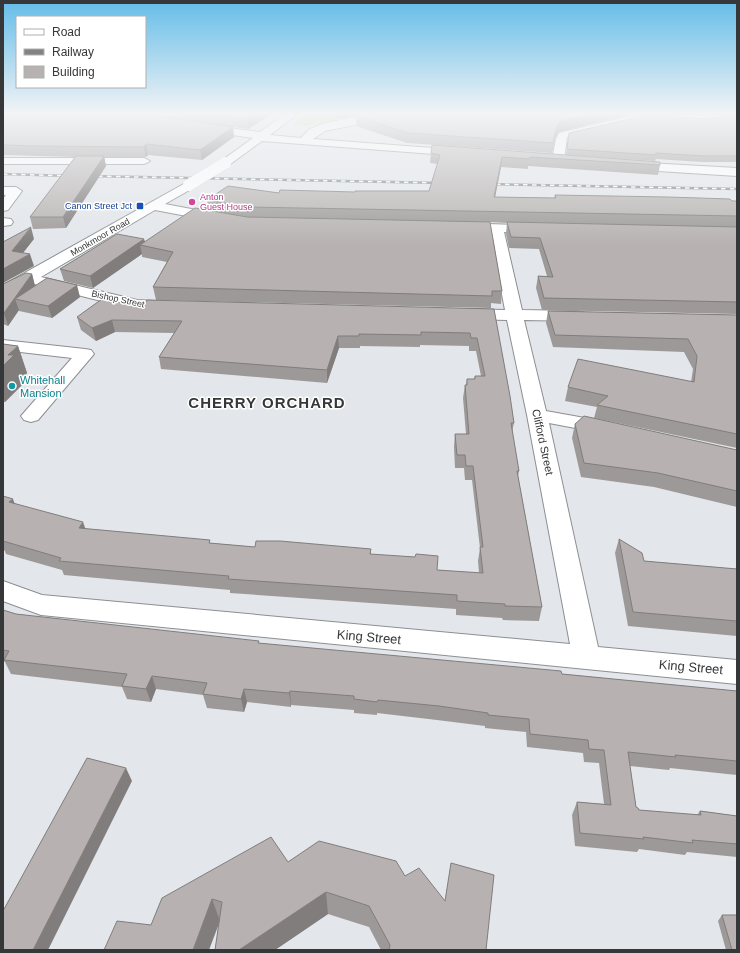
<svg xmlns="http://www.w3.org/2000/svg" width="740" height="953" viewBox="0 0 740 953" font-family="Helvetica,sans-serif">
<rect width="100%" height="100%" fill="#e3e6ea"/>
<!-- green -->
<path fill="#bfd37e" d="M308 112H315L337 120 306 126 293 124Z"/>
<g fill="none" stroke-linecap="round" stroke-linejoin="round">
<defs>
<path id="minor" d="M288 112H300L270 135 301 138C304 135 307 131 310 129 329 119 387 112 409 112L404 115 325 131 313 139 460 150 466 153 460 156 262 141 229 165H221L219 163 221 161 253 138 205 131 200 128 205 125 260 132Z
M647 112H667L567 137 564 160 558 163 552 160 556 139 559 133Z
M731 112H737V118L727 121H666L661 118 666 115H726Z
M3 158H144L150 161 144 164H3Z
M630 162 737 168V176L626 169 624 166 626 163Z
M189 181 193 182 195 185 193 188 165 204 223 215 225 218 223 221 218 222 155 210 41 277 137 300 173 302 179 304 181 307 179 310 173 312 137 310 30 283 3 297V285Z
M3 187H16L22 191 8 210 3 211V199L6 195H3Z
M3 218 11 219 13 222 11 225 3 226Z
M460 223 541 226 543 229 541 232 536 233 504 232 522 310 577 311 583 312 585 316 583 320 577 321 524 320 546 411 607 422 614 424 617 428 614 432 607 434 549 423 598 647 737 660V684L41 615 3 601V581L42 595 570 644 527 415 507 320 466 319 460 318 458 314 460 310 466 309 505 310 490 232 455 230 453 227 455 224Z
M3 340 85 349 91 350 94 354 38 420 31 422 24 420 21 416 72 358 3 350Z"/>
</defs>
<!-- minor casing -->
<use href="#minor" stroke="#8c8f92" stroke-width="2"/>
<!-- minor -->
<use href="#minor" fill="#fff" fill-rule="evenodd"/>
<defs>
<path id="rail" d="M3 174 71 176
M89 176 443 183
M487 184 737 189"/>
</defs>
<!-- rail casing -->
<use href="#rail" stroke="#818385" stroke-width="2.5"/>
<!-- rail -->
<use href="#rail" stroke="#fff" stroke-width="1.5" stroke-dasharray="4.5" stroke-linecap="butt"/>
<defs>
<path id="minor-bridge" d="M189 185 225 163"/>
</defs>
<!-- minor-bridge casing -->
<use href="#minor-bridge" stroke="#8c8f92" stroke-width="12" stroke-linecap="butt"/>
<!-- minor-bridge -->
<use href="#minor-bridge" stroke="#fff" stroke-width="12"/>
</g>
<!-- wall -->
<path fill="#9d9998" d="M3 112H275L248 129 233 127 234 137 202 160 148 155 146 157H104L106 166 66 228 33 229 30 217 75 157 3 155Z
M315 112H639L559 132 555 139 552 153 407 143 356 126V116H359L336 119Z
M667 112H725L706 115 667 114Z
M737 115V162H702L656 159 655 161 566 155 569 133 707 119Z
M432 145 660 165 658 175 528 166V169L501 167 495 197 554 198 555 195 737 201V314L542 310 536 288 538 276H547L539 249 509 248 506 234 507 223 490 222 502 291 501 304 491 303V308L156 300 153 287 167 262 142 257V254L93 288 64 281 60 269 144 239 145 242 209 210 207 200 279 193 429 191 438 164 430 163 431 153Z
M32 274 35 286 80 297 52 318 19 311V310L8 326 3 324V284Z
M143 307 494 309 514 423 512 432 519 471 518 476 542 607 539 621 503 620 502 618 456 615V609L230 593V590L64 575 62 570 6 554 5 551 3 550V496L14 503 85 529 211 543 255 547 371 549V554L437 570 479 573 478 561 480 548 472 480H465L464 468H455L454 447 455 434H466L463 398 465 385H466L467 379H474L475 376H481L476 351H469V346L420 345V347L360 346V348H339L327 383 161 369 159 357 174 333 115 332 96 341 81 330 77 317Z
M548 311 737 315V448L594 418 597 407 565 401 568 387 691 382 693 369 684 352 553 347 546 323Z
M3 344 18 346 27 373 22 379 24 383 5 402H3Z
M575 424 737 450V507L654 487 581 477 572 438Z
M619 539 644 561 737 569V636L628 626 615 553Z
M3 610 16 614 259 643 562 674 737 691V775L670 768 669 770 630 766 636 807 639 810 697 815 700 811 737 816V857L687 852 685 855 639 849 637 852 575 846 572 815 577 802 604 804 599 763 584 762 583 753 527 747 526 732 485 728V726L437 720 377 713V715L354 713V710L291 705V707L247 702 244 712 207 708 203 695 156 689 151 702 127 699 122 687 11 674 5 662 3 661Z
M288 862 405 876 445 901 486 950H381L369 927 328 914 275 950H215L219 924 151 925Z
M722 915 737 950H726L718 921Z"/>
<!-- shaded-wall -->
<path fill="#807d7c" d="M257 112H275L248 129 247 119Z
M336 112H383L373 113 336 119Z
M599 112H639L559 132 555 139 552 153 556 128 560 121Z
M707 112H725L706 115Z
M233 127 234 137 202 160 200 150Z
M146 144 148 155 146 157 144 147Z
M104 156 106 166 66 228 63 217Z
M502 157 501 167 493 207 494 197Z
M31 227 34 239 16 262 30 254 34 266 3 283V269L12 251Z
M144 239 146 246 140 245 142 254 93 288 90 276Z
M32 274 35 286 15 299 19 310 8 326 4 313Z
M77 285 80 297 52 318 48 306Z
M112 320 115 332 96 341 92 328Z
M338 336 339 348 327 383V370Z
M18 346 27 373 22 379 24 383 5 402 3 396V366L8 355Z
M13 499 18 513 9 502Z
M83 522 88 536 79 528Z
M152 676 156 689 151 702 146 689Z
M244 689 247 702 244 712 241 699Z
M290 691 291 705V707L289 693Z
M126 768 132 781 48 950H33Z
M326 892 328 914 275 950H239Z
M212 899 220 921 209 950H193Z"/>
<!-- building -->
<path fill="#b7b2b1" stroke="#807d7c" d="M3 112H129L233 127 200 150 146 144 144 147 34 146 3 145Z
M200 112H257L247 119Z
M375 112H599L560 121 556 128 553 143 408 133 356 116Z
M647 115 707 119 737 115V156H704L656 153V155L567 149 569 133Z
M432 145 660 162V165L530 157 529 159 502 157 494 197 556 198 555 195 668 197 730 199 732 201H737V216L247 207 207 200 228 186 279 193 280 190 355 192V191H429L440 155 431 153Z
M76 156H104L63 217H30Z
M195 208 247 217 490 222 502 291H492V296L153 287 173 252 140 245Z
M507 222 737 227V302L544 298 538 276 553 277 540 238 511 237Z
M31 227 12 251 30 254 3 269V242Z
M117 234 144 239 90 276 60 269Z
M26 273 32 274 4 313H3V284Z
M47 278 77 285 48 306 15 299Z
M102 299 143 307 147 300 494 309 510 396 514 423H511L519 471H517L542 607 505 606V604L457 601V595L228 579 229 576 59 561 61 558 3 541V496L13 499 9 502 83 522 79 528 210 540 209 543 255 547 256 541H280L371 549 370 554 415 557 416 554 438 556 437 570 483 573 480 547H483L473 466H466L465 455H457L455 434H469L465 385H467V379H475V376H485L477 338H471L470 333 421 332V335L359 334V336H338L327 370 159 357 182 321 112 320 92 328 77 317Z
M548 311 737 315V434L597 405 608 396 568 387 578 359 694 382 697 356 688 339 555 335Z
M3 344 18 346 8 355H14L3 366Z
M584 416 737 450V491L658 473 584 463 575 424Z
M619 539 642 553 644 561 737 569V621L633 612Z
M3 610 16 614 259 641 258 643 561 671 562 674 737 691V761L675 755 676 757 628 752 636 807 638 808 639 810 701 815 700 811 737 816V844L692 840 693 843 643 837 644 839 580 833 577 802 611 805 604 750 589 749 588 740 530 734 529 719 488 715V713L439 706 378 700 377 702 354 699V696L290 691 289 693 244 689 241 699 203 694 207 683 152 676 146 689 122 686 127 674 4 660 9 651 3 650Z
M87 758 126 768 33 950H3V911Z
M271 837 288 862 319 841 396 861 405 876 419 868 445 901 451 863 494 875 486 950H389L390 945 369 906 326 892 239 950H215L222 902 212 899 193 950H104L117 921 151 925 162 898Z
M722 915H737V950H732Z"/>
<!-- sky -->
<linearGradient id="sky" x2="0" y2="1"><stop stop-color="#64bce8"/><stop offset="0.46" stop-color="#f2f4f6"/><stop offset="1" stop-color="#f2f4f6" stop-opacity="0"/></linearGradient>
<rect width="740" height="246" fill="url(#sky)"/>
<!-- markers -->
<circle fill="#d1479c" stroke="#fff" stroke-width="1.5" cx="192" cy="202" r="4"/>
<rect fill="#1a4fb4" stroke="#fff" stroke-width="1.5" x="136" y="202" width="8" height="8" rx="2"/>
<circle fill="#0f9aa8" stroke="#fff" stroke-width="1.5" cx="12" cy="386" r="4"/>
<g text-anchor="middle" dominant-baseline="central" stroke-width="3" stroke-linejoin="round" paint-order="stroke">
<!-- far-hotel labels -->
<g font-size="9" fill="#b23c85" stroke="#fff" text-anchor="start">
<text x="200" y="197">Anton<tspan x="200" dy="10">Guest House</tspan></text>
</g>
<!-- far-transit labels -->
<g font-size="9" fill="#164399" stroke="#fff" text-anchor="end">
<text x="132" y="206">Canon Street Jct</text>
</g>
<!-- far-street labels -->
<g font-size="9" fill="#363738" stroke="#fff">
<text transform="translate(100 237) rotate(-30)">Monkmoor Road</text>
<text transform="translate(118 299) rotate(12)">Bishop Street</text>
</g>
<!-- culture labels -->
<g font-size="11" fill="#0d838f" stroke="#fff" text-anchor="start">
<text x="20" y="380">Whitehall<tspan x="20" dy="13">Mansion</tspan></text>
</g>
<!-- street labels -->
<g font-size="11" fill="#363738" stroke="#fff">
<text transform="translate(543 442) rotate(78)">Clifford Street</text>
</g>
<!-- near-street labels -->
<g font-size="13" fill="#363738" stroke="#fff">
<text transform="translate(369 637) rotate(5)">King Street</text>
<text transform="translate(691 667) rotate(5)">King Street</text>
</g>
<!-- district labels -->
<g font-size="15" font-weight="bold" letter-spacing="1" fill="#363738" stroke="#fff">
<text x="267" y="402">CHERRY ORCHARD</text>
</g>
</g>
<!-- border -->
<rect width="740" height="953" fill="none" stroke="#363738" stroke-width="8"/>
<!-- legend -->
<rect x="16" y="16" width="130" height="72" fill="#ffffff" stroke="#afafaf"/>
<rect x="24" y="29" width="20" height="6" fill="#ffffff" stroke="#afafaf"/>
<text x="52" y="36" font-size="12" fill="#363738">Road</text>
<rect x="24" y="49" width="20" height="6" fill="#818385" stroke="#afafaf"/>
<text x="52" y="56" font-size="12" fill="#363738">Railway</text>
<rect x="24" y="66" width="20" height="12" fill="#b7b2b1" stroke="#afafaf"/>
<text x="52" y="76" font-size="12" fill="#363738">Building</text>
</svg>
